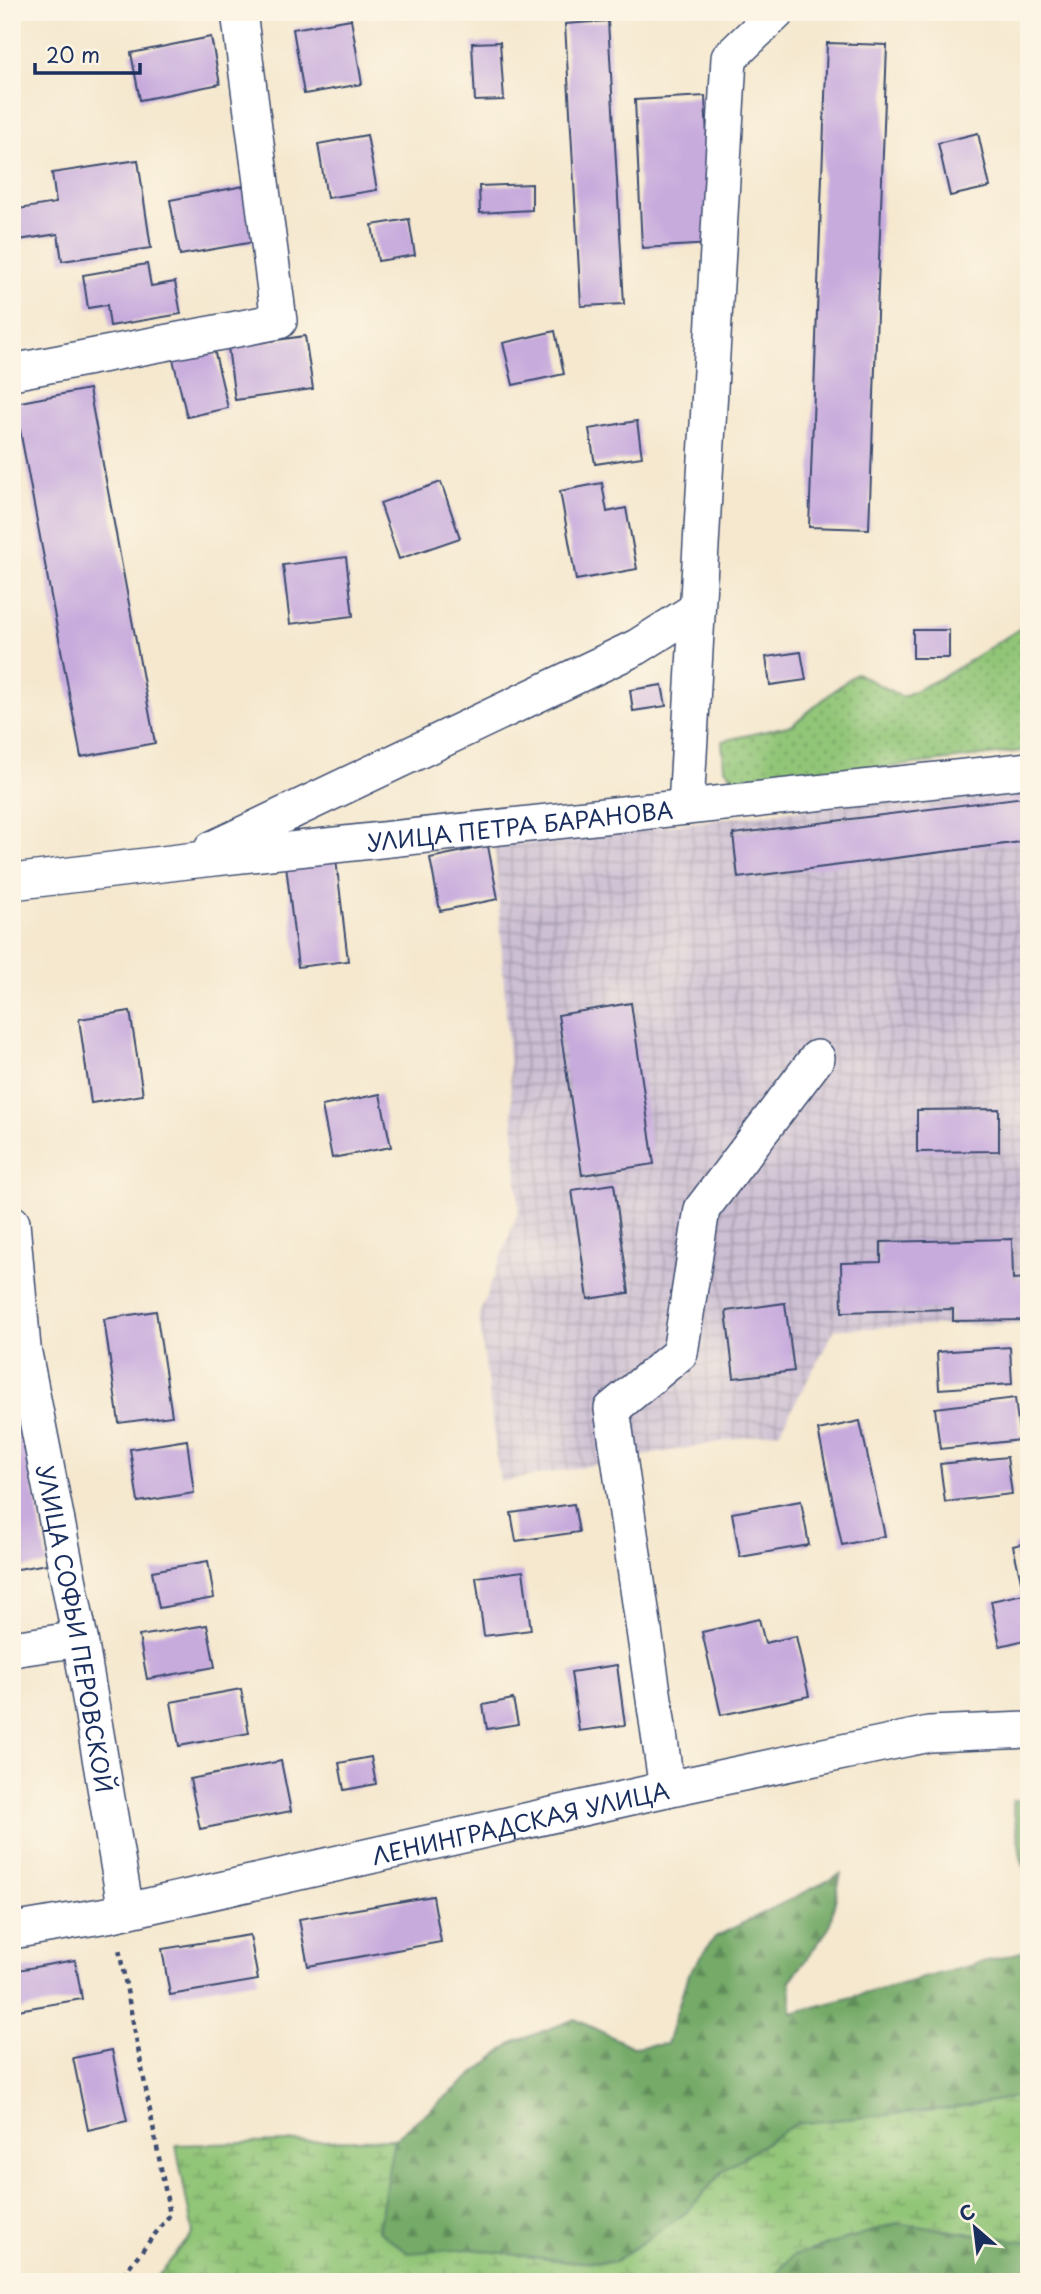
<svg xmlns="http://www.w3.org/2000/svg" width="1041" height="2294" viewBox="0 0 1041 2294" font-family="'Playpen Sans',sans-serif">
<defs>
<pattern id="industrial-grid" width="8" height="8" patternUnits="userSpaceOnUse" patternTransform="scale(1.75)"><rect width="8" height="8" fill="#ccbed3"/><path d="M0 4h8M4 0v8" fill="none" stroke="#a59bae"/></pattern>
<pattern id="grass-dots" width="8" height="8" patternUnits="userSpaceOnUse" patternTransform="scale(1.75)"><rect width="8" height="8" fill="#91c577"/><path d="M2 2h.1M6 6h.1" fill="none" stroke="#76a065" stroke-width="1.8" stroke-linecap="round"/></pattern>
<pattern id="forest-firs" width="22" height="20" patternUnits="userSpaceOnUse" patternTransform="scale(1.75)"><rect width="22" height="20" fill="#74aa68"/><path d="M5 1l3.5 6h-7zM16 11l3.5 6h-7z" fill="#5e8b59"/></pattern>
<pattern id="wetland-marsh" width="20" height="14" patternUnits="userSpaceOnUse" patternTransform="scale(1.75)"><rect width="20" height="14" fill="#91c577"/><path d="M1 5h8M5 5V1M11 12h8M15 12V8" fill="none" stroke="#76a065"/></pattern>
</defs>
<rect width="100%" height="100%" fill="#fcf5e5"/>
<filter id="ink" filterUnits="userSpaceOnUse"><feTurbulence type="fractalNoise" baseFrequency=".0143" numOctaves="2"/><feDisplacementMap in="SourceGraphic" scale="14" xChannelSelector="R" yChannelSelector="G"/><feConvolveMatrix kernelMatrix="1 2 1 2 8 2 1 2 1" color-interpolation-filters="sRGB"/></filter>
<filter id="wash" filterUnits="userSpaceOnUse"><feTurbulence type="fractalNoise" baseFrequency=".00686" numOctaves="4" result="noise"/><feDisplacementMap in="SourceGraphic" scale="28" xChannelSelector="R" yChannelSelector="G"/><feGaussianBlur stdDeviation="1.57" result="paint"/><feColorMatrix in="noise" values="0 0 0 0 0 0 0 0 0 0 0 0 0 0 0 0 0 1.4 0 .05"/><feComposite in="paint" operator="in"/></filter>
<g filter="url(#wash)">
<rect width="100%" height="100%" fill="#f5e8cf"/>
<!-- industrial -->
<path fill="url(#industrial-grid)" d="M1029 783V1323L835 1329 780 1431 500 1482 479 1316 519 1209 495 846Z"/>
<!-- grass -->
<path fill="url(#grass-dots)" stroke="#567a6a" stroke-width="2" d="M1024 626H1029V750L792 779 738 783 724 767 722 741 792 725 856 673 902 697 943 677Z"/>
<!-- forest -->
<path fill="url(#forest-firs)" stroke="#486c63" stroke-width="2" d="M1029 1800V1871L1022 1863 1012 1801Z
M841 1874 829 1928 790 1981 792 2013 1025 1951 1029 1945V2090L1017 2097 947 2109 795 2124 724 2170 687 2212 614 2262 563 2261 470 2249 408 2254 378 2230 394 2139 512 2043 575 2019 633 2047 667 2044 688 1974 715 1937Z
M897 2223 1029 2242V2282H770L792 2256Z"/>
<!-- wetland -->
<path fill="url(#wetland-marsh)" stroke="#567a6a" stroke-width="2" d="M1029 2090V2242L897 2223 792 2256 769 2282H153L193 2233 176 2145 394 2139 378 2230 408 2253 470 2249 563 2261 614 2262 687 2212 724 2170 795 2124 947 2109 1017 2097Z"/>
<g id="blocks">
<!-- building -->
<path fill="#c7abdd" d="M351 19 362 84 304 94 293 29Z
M608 21 624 304 581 306 565 24Z
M211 37 220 84 140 100 131 53Z
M500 42 504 100 475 101 472 43Z
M827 43 887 45 869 529 809 527Z
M705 96 712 244 642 248 635 100Z
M978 133 990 187 950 196 938 143Z
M367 135 377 190 327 198 318 144Z
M138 160 151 248 62 261 58 234 12 241V210L56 203 52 173Z
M532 184V210L480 213 479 186Z
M244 186 254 242 180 255 170 200Z
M409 219 415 255 378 261 372 225Z
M147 264 151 286 175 282 181 314 110 326 107 305 88 308 83 275Z
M555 331 564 374 513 385 503 343Z
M305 336 313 389 235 400 228 347Z
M213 345 228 408 187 417 172 355Z
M89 389 155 743 81 757 15 403Z
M637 421 642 457 595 464 589 429Z
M441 482 460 538 399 559 380 503Z
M602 483 607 512 626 508 637 569 576 580 560 491Z
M346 557 353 616 290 624 283 565Z
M913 630H949V658H913Z
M801 652 806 680 770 685 766 657Z
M662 685 666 706 633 711 630 690Z
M1024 797 1029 841 738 878 733 834Z
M488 846 498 899 440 911 430 858Z
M336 859 348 961 298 967 286 865Z
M631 1003 654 1164 582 1175 558 1015Z
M130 1011 143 1095 91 1103 79 1019Z
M380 1094 391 1147 332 1158 322 1106Z
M999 1109V1151L917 1152V1110Z
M614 1184 629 1293 588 1299 572 1190Z
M1012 1239 1013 1279 1029 1278V1320L953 1321V1309L842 1312 841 1263 881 1262V1242Z
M785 1303 794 1371 734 1378 726 1311Z
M156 1311 172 1416 119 1423 104 1319Z
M1010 1347 1012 1384 939 1389 937 1352Z
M12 1366 47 1564 12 1570Z
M1015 1398 1020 1440 940 1449 935 1408Z
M860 1421 885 1536 842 1545 818 1430Z
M187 1440 194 1493 138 1502 130 1449Z
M1007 1457 1012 1494 945 1502 940 1464Z
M801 1501 809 1545 740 1557 732 1513Z
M574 1504 579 1532 516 1541 511 1513Z
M1029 1542V1639L1000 1646 991 1601 1024 1594 1013 1546Z
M208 1561 214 1598 159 1608 152 1571Z
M523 1571 531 1630 484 1636 476 1577Z
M759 1619 765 1643 796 1636 809 1696 721 1715 702 1632Z
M207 1625 215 1667 147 1679 139 1636Z
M617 1665 625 1725 579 1731 571 1672Z
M241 1689 249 1733 179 1746 171 1702Z
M513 1699 518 1724 487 1729 483 1705Z
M371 1757 376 1784 344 1790 339 1763Z
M281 1761 291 1811 200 1829 190 1779Z
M433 1896 441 1942 308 1966 299 1919Z
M250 1935 258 1980 170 1995 162 1949Z
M75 1960 82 1999 12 2011V1971Z
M112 2050 127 2121 88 2130 73 2058Z"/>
</g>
</g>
<g filter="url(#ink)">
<use href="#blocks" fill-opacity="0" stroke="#3c4b6f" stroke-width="2"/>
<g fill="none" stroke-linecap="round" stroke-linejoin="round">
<defs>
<g id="minor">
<path d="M12 372 279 321 239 12"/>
<path d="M686 807 729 58 777 12"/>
<path d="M212 849 637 647 697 609"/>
<path id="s1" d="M12 882 187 861 1029 770"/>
<path id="s2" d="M12 1223 23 1348 80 1639 126 1911"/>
<path d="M12 1649 80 1639"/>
<path d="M667 1789 612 1409 680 1353 702 1209 817 1058"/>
<path id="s3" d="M12 1931 113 1914 667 1789 929 1734 1029 1730"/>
</g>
</defs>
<!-- minor casing -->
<use href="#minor" stroke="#3c4b6f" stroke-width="38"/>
<!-- path -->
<path stroke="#3c4b6f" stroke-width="4.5" stroke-dasharray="5 5" stroke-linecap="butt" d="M117 2282 170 2215 119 1949"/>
<!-- minor -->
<use href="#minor" stroke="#fff" stroke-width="35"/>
</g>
</g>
<g text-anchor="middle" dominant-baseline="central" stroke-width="6" stroke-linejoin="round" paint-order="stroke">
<!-- street labels -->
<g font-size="23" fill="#1b2f5e" stroke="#fcf5e5">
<text stroke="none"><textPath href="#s1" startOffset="511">УЛИЦА ПЕТРА БАРАНОВА</textPath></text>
<text stroke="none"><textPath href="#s2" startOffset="411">УЛИЦА СОФЬИ ПЕРОВСКОЙ</textPath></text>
<text stroke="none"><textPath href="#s3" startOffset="520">ЛЕНИНГРАДСКАЯ УЛИЦА</textPath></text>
</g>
</g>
<!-- margin -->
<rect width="1041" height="2294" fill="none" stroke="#fcf5e5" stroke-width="42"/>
<!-- north arrow -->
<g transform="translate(975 2228) rotate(332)" stroke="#fcf5e5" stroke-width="5" paint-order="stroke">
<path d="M0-5L12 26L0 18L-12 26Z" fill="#1b2f5e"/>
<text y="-10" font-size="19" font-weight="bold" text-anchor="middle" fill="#1b2f5e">С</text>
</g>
<!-- scale -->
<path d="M35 63v10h105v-10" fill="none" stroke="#1b2f5e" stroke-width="3.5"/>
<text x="46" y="63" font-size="21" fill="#1b2f5e" stroke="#fcf5e5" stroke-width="5" paint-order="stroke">20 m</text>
</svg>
